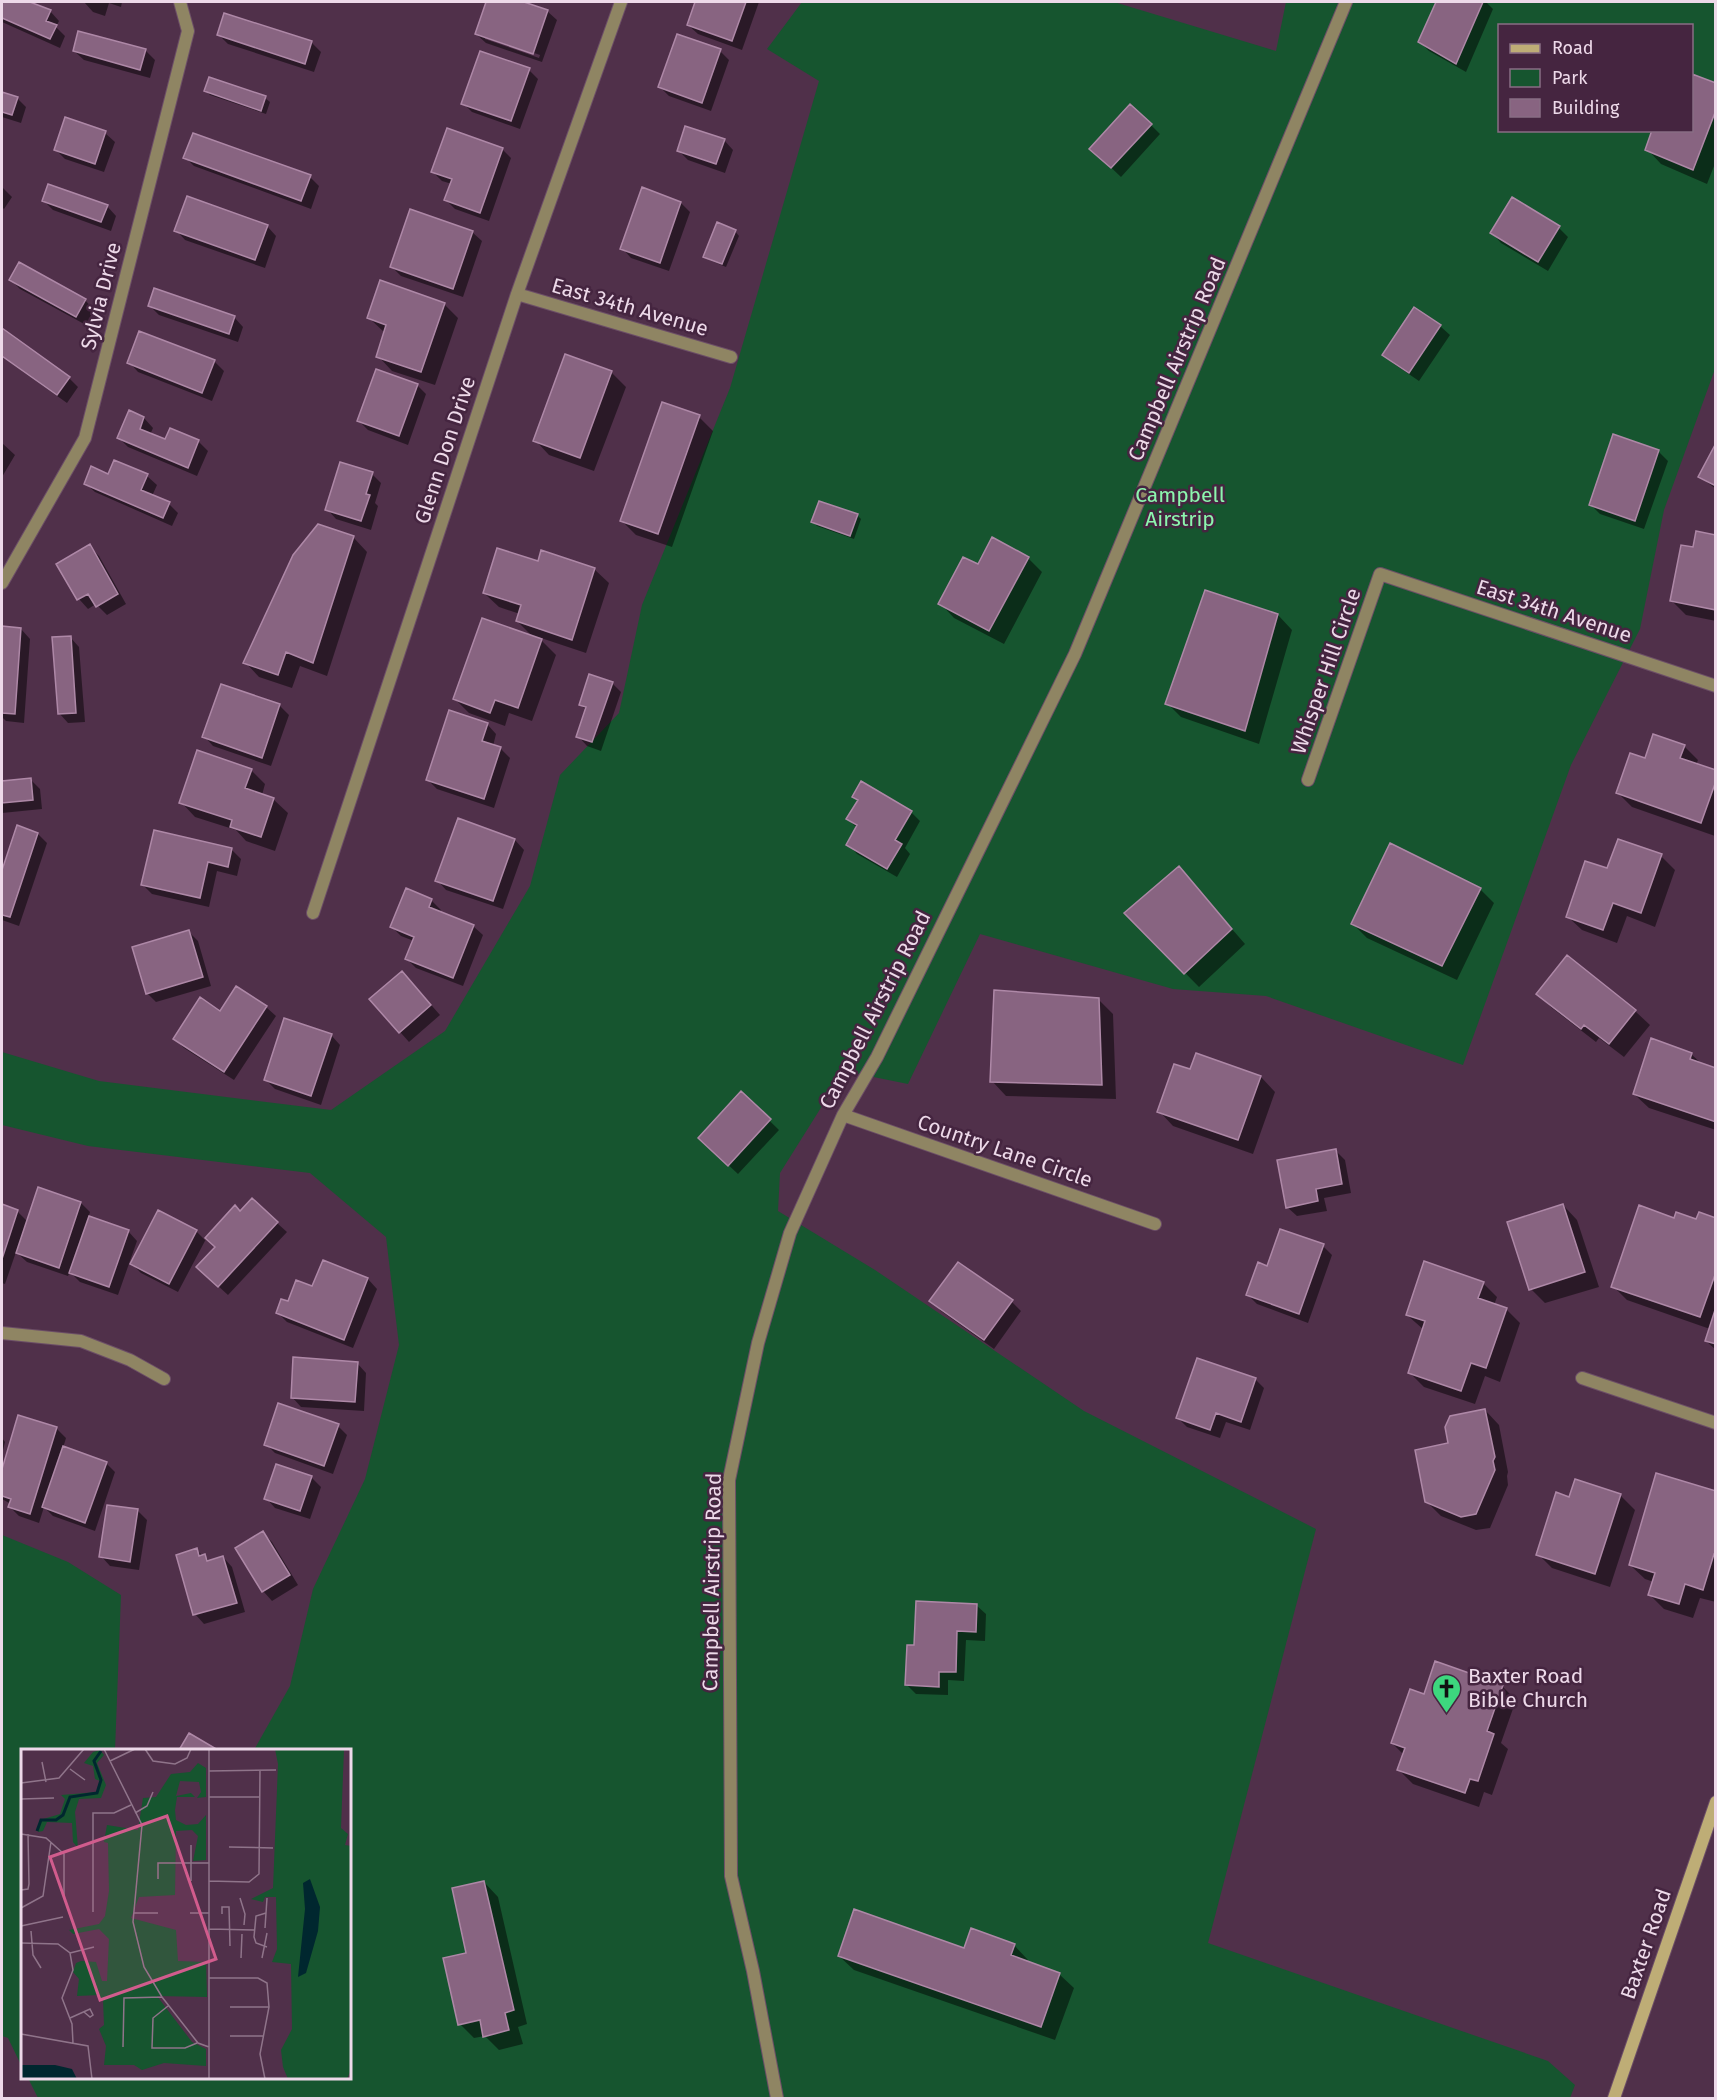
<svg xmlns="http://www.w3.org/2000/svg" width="1717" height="2100" viewBox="0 0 1717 2100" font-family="'Fira Sans',sans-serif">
<rect width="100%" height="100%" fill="#50304a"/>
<!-- green -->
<path fill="#16552f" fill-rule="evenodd" d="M802 2H1114L1276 51 1286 2H1715V369L1664 510 1640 629 1571 765 1463 1065 1266 996 1173 989 980 934 908 1084 844 1071 780 1173 778 1211 875 1270 1084 1411 1316 1529 1208 1943 1548 2061 1575 2085 1570 2098H38L28 2078H350V1750H254L290 1686 313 1589 365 1479 399 1345 386 1237 310 1173 88 1146 2 1125V1052L99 1081 331 1110 445 1031 530 886 560 775 619 713 642 605 730 388 819 81 767 49ZM1500 26H1692V130H1500Z
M2 1535 68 1562 121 1595 115 1750H22V2067L8 2038 2 2036Z"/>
<!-- shadow -->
<path fill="#0007" fill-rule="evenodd" d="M2 2H27L50 11 59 21 56 27 65 36 60 48 2 22Z
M84 2H122L121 7 109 3 105 16 93 12Z
M488 2H520L547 11 557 20 542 62 486 43 476 34ZM485 36 540 55 539 58 485 39Z
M696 2H759L742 50 698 34 688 25Z
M1438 2H1486L1493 9 1466 72 1429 51 1420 42Z
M225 15 312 43 321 52 314 72 228 44 219 35Z
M145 50 155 60 150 78 84 60 74 51Z
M720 51 729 60 711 111 669 96 660 87Z
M529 70 538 79 520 129 472 112 463 103Z
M1692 75 1716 85V161L1707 184 1661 164 1647 149 1692 130Z
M210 79 265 98 270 102 266 114 210 95 206 91Z
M2 93 17 98 26 107 21 123 2 117Z
M1151 125 1160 134 1121 177 1101 158Z
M105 133 115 142 104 172 65 159 55 149Z
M724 140 733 150 725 173 688 160 678 150Z
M502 149 511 158 489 221 455 209 446 200 452 184 442 181 433 172Z
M185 157 310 177 319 186 311 209 194 166Z
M2 187 12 197 4 209 2 207Z
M1513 199 1559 228 1568 237 1548 271 1501 243 1492 233Z
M44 201 107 206 116 216 111 231 53 210Z
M681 203 690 212 669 271 631 258 622 248Z
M267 226 276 236 265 268 185 240 176 230Z
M735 231 739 236 726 267 709 260 705 256Z
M472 232 482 241 463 297 401 276 392 267Z
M11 280 85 300 94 310 86 325 20 289Z
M444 304 458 318 435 385 392 371 378 356 385 333 369 318Z
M150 306 234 317 243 327 238 342 159 315Z
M1415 309 1440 326 1450 335 1419 381 1394 364 1384 355Z
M2 330 69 378 78 387 67 403 2 357Z
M214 361 224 371 212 401 138 372 129 362Z
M611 372 626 387 594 471 549 455 535 440Z
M417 385 426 394 408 445 368 430 359 421Z
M699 417 713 431 672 547 636 535 622 521Z
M144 418 153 428 150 435 166 441H198L208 451 197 476 128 447 119 438Z
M2 443 15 455 2 477Z
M1716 446V489L1700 477Z
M1658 451 1668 461 1644 529 1600 514 1591 505Z
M372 474 381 483 375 503 378 506 371 530 336 519 327 509Z
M109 476H147L157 485 152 496 169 504 178 513 172 526 95 492 85 483Z
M857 515 861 519 854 539 817 526 813 522Z
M1716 536V621L1686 615 1672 601 1694 548Z
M353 537 367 552 327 676 300 666 292 688 259 677 245 662Z
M89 546 99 556 126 604 107 615 96 604 88 609 79 599 58 564Z
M1028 558 1042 572 1004 644 954 618 940 603 978 566Z
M539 563 594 569 609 583 586 653 538 637 556 655 532 721 509 713 505 726 469 713 455 699 534 638 517 621 520 614 499 607 484 593Z
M1278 615 1292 630 1259 744 1181 717 1167 703Z
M2 628 21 629 30 639 24 723 6 721 2 717Z
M70 637 79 647 85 722 68 723 59 713Z
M612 683 621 692 601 751 587 746 578 736 587 711 580 704Z
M279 705 289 715 271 766 213 746 204 736Z
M487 724 496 734 493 746 501 749 510 758 494 808 437 789 428 780Z
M1684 746 1698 760 1696 765 1716 772 1715 836 1632 807 1618 793 1645 760Z
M251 770 265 784 262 795 273 799 288 813 275 851 246 841 236 830 195 817 181 802Z
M31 780 40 789 42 809 2 813V782Z
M854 796 911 812 920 821 905 848 910 854 897 877 857 854 848 844 857 828 848 819 858 801Z
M459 820 515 840 524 850 503 909 446 890 437 880Z
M18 827 38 834 47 843 19 926 2 920V875Z
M231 849 241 859 237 876 217 871 209 907 152 894 143 885Z
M1661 856 1675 870 1655 927 1627 916 1617 943 1582 930 1567 916 1608 870Z
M1179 868 1245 944 1199 987 1126 913Z
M1480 889 1494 903 1457 980 1367 938 1353 924Z
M431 900 441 910 439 913 473 926 483 935 463 986 416 968 407 959 414 941 401 936 392 927Z
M189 932 198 941 211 986 156 1002 147 993Z
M411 982 440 1015 409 1042 371 999Z
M237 988 266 1007 276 1016 234 1080 184 1048 175 1039 220 1013Z
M1538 994 1635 1011 1650 1025 1624 1057 1599 1038 1596 1042 1552 1008Z
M1098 999 1113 1014 1116 1099 1006 1096 992 1081Z
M331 1035 340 1045 321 1105 275 1089 266 1080Z
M1691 1054 1703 1065 1716 1069V1130L1649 1108 1634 1094Z
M1197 1055 1261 1077 1275 1092 1253 1154 1173 1126 1159 1111 1191 1071Z
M741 1093 779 1130 738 1174 709 1147Z
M1336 1151 1345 1160 1351 1193 1324 1198 1327 1211 1297 1216 1287 1207Z
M39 1189 81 1203 90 1212 88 1218 128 1231 137 1241 118 1295 80 1282 70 1272 68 1276 27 1262 16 1252 5 1284 2 1283V1206L17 1211 28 1222Z
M1563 1205 1577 1220 1599 1287 1545 1303 1531 1289Z
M240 1213 277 1223 287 1232 228 1295 207 1276 216 1248Z
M1716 1219V1350L1706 1341 1710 1329 1627 1300 1613 1286 1675 1220 1697 1221Z
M196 1231 205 1240 206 1239 178 1292 141 1273 132 1264Z
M1323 1246 1332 1255 1308 1323 1257 1304 1248 1295 1268 1268Z
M324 1262 368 1279 377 1289 353 1348 287 1322 278 1313 313 1288Z
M1483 1283 1497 1297 1494 1305 1506 1309 1520 1323 1500 1382 1485 1376 1475 1404 1424 1387 1409 1372 1424 1330 1407 1315Z
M931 1301 1012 1302 1021 1311 994 1349 941 1311Z
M357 1363 366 1373 364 1411 301 1407 292 1397Z
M1255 1379 1264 1388 1250 1430 1226 1422 1220 1438 1187 1427 1178 1418Z
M1485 1410 1499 1425 1508 1472 1507 1476 1508 1485 1490 1528 1476 1530 1441 1516 1426 1501 1450 1445Z
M19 1417 56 1428 66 1438 63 1448 106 1463 115 1472 95 1531 53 1516 44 1507 39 1523 19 1516 10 1507 11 1504 2 1499V1474Z
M338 1426 347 1435 333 1474 275 1453 266 1444Z
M2 1438 5 1442 2 1454Z
M277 1466 312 1478 321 1487 310 1519 275 1508 266 1498Z
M1576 1481 1621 1496 1635 1510 1610 1587 1552 1568 1538 1554 1570 1499Z
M1716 1493V1602L1700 1598 1693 1618 1664 1609 1650 1595 1654 1582 1645 1579 1630 1565Z
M138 1511 147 1520 139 1570 110 1566 101 1556Z
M263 1533 272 1542 298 1585 272 1601 263 1591Z
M196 1550 210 1561 223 1557 232 1567 245 1612 204 1624 195 1614Z
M976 1605 986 1614 985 1641 966 1640 964 1681 948 1680V1695L916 1694 907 1685 916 1647Z
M1502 1686 1516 1700 1501 1743 1508 1749 1492 1795 1484 1792 1479 1807 1413 1784 1399 1770 1404 1755 1392 1743 1425 1696Z
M484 1882 498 1897 527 2024 518 2027 523 2044 499 2050 485 2036 474 2038 460 2024 468 1955Z
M1014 1945 1028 1960 1027 1963 1059 1974 1074 1988 1055 2040 854 1970 839 1956Z"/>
<!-- building -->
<path fill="#886481" stroke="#ae88a7" stroke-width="1.5" d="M2 2H30L51 10 46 21 57 25 50 39 2 18Z
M486 2H524L548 10 533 54 475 34Z
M695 2H746L732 41 687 25Z
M1436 2H1483L1456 64 1418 42Z
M224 13 312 41 305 64 217 35Z
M78 31 146 49 140 70 73 51Z
M677 34 721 49 702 103 658 87Z
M480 51 530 68 511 121 461 104Z
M1692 74 1716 83V110L1693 170 1645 150 1652 130H1692Z
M209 77 266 96 261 111 204 91Z
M2 92 18 97 12 115 2 112Z
M1130 104 1152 124 1111 168 1089 149Z
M65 117 106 131 95 164 54 150Z
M685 126 725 139 716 164 677 151Z
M447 128 503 148 480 213 444 200 452 179 431 172Z
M193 133 311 175 301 201 183 158Z
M48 184 108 205 101 222 42 201Z
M642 187 681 202 660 263 620 249Z
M187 196 268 225 255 260 174 231Z
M1512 197 1560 226 1538 262 1490 233Z
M410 209 473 231 453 289 390 267Z
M717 222 736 230 722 264 703 257Z
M19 262 86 299 76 317 9 280Z
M380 280 445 303 421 372 376 357 386 325 367 318Z
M154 288 235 316 229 334 148 306Z
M1414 307 1441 325 1409 373 1382 355Z
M2 328 70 377 57 395 2 356Z
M139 331 215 360 202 393 127 363Z
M565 354 612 371 580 458 533 441Z
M376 369 418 384 399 436 357 421Z
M662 402 700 415 658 534 620 521Z
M129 410 144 417 140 429 165 439 170 428 199 440 188 468 117 438Z
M1613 434 1659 450 1635 521 1589 505Z
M1716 443V486L1698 477Z
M114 460 148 474 141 490 170 502 163 518 84 484 91 466 108 474Z
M340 462 373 472 366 494 370 495 361 521 325 510Z
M819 501 858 514 850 536 811 522Z
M318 524 354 536 313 663 286 652 278 675 243 663 293 555Z
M1696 531 1716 535V610L1670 601 1681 545 1693 547Z
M992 537 1029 557 989 631 938 604 963 557 978 564Z
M90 544 118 594 96 607 88 594 77 600 56 564Z
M497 548 538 561 541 550 595 568 572 640 516 621 521 605 483 593Z
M1205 590 1278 614 1245 731 1165 704Z
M482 618 542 639 518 708 495 700 490 713 453 699Z
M2 626 21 628 15 714 2 713Z
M71 636 76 713 58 714 52 637Z
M589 674 613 682 592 742 576 737 586 707 579 705Z
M221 684 280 704 262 758 202 737Z
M449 710 488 723 482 741 501 747 484 799 426 780Z
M1653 734 1685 745 1680 758 1716 770V781L1701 823 1616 793 1630 753 1645 758Z
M197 750 252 769 245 788 274 798 261 837 230 827 232 820 179 803Z
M31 778 33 800 2 803V781Z
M861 781 912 811 895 840 902 844 887 869 846 845 857 825 846 819 858 800 852 797Z
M458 818 515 839 493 901 435 881Z
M17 825 38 833 10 917 2 915V870Z
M154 830 232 848 228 867 208 862 200 898 141 885Z
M1618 839 1662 854 1641 913 1613 903 1603 930 1566 917 1585 861 1607 868Z
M1390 843 1481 888 1442 966 1351 924Z
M1179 866 1232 929 1184 974 1124 913Z
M406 888 432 899 429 907 474 925 453 978 405 959 414 937 390 927Z
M189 930 203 977 146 994 132 947Z
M1567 955 1636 1010 1609 1044 1584 1025 1581 1029 1536 994Z
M402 971 431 1005 399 1033 369 999Z
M236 986 267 1006 224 1072 173 1039 200 997 220 1011Z
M994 990 1099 998 1102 1085 990 1082Z
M284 1018 332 1034 311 1096 264 1080Z
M1651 1038 1692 1053 1690 1059 1716 1068V1122L1633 1094Z
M1196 1053 1261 1076 1238 1140 1157 1112 1174 1064 1190 1069Z
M741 1091 771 1119 728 1166 698 1138Z
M1336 1149 1342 1184 1316 1189 1318 1201 1286 1208 1277 1160Z
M38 1187 81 1202 59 1268 16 1253Z
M252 1198 278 1222 218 1287 196 1267 215 1247 205 1238 235 1205 240 1211Z
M2 1204 18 1210 2 1259Z
M1563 1204 1585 1272 1529 1290 1507 1222Z
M1639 1205 1674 1218 1676 1212 1696 1219 1699 1212 1716 1218V1272L1700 1317 1611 1287Z
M158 1210 197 1230 169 1284 130 1264Z
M89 1216 129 1230 109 1287 69 1273Z
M1280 1229 1324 1244 1299 1314 1246 1295 1258 1262 1267 1266Z
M323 1260 368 1278 344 1340 276 1313 281 1299 288 1301 296 1280 312 1286Z
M1424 1261 1484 1282 1478 1298 1507 1308 1486 1368 1471 1363 1461 1391 1408 1373 1425 1321 1406 1315Z
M958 1262 1013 1300 984 1340 929 1301Z
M1716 1307V1344L1705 1341Z
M293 1357 358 1362 355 1402 291 1398Z
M1197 1358 1256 1378 1241 1422 1216 1413 1210 1430 1176 1418Z
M278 1403 339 1424 324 1466 264 1445Z
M1485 1409 1495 1457 1493 1461 1495 1470 1476 1514 1461 1517 1425 1502 1415 1450 1448 1443 1445 1427 1450 1416Z
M18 1415 57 1427 30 1514 8 1507 11 1499 2 1496V1469Z
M63 1446 107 1462 85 1523 42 1507Z
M276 1464 312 1476 300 1511 264 1499Z
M1656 1473 1716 1491V1555L1714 1554 1703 1590 1685 1584 1679 1604 1648 1595 1655 1573 1629 1565Z
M1575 1479 1621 1494 1595 1574 1536 1555 1556 1492 1569 1497Z
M107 1505 138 1509 130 1562 99 1557Z
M263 1531 290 1575 262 1592 235 1548Z
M197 1548 199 1556 205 1554 207 1561 223 1556 237 1603 193 1615 176 1555Z
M916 1601 977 1604 976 1632 957 1631 956 1672H939V1687L905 1685 907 1645H914Z
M1435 1661 1503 1685 1487 1731 1494 1734 1478 1781 1470 1779 1465 1793 1397 1770 1405 1748 1391 1743 1410 1689 1424 1694Z
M189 1733 218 1750H179Z
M484 1881 514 2010 505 2013 509 2030 483 2037 480 2020 458 2025 443 1958 466 1953 452 1888Z
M854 1909 964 1948 971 1928 1015 1944 1011 1955 1060 1973 1041 2027 838 1956Z"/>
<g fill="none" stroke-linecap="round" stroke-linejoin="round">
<defs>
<path id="street" d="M517 294 731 357
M2 583 85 438 188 31 180 2
M1308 780 1380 574 1716 686
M313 913 517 294 621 2
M843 1115 1155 1224
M2 1333 81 1341 130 1360 164 1379
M1582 1378 1716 1423
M777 2098 753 1971 731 1876 729 1480 758 1343 790 1233 843 1115 877 1057 1075 654 1346 2"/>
<path id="secondary" d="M1614 2098 1716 1802"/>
</defs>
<!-- street casing -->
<use href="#street" stroke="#6c4e67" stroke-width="14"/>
<!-- secondary casing -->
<use href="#secondary" stroke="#6c4e67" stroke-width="14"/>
<!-- street -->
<use href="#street" stroke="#8f8563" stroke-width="12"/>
<!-- secondary -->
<use href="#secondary" stroke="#bead76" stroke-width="12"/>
</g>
<!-- icons -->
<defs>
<symbol id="church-pin" viewBox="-11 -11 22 30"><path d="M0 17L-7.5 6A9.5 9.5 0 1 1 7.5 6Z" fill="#3dd77e" stroke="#452540"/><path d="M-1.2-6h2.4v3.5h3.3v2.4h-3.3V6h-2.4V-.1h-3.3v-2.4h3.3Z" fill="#111"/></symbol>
</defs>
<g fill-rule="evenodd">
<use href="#church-pin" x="1430" y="1672" width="33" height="45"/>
</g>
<g text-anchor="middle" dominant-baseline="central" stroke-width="5" stroke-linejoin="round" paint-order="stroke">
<!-- street labels -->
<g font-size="21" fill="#edd9e9" stroke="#452540">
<text transform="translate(101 296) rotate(-76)">Sylvia Drive</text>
<text transform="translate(630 307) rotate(16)">East 34th Avenue</text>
<text transform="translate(1177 359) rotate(-67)">Campbell Airstrip Road</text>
<text transform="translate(445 450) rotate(-72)">Glenn Don Drive</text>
<text transform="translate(1554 611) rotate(18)">East 34th Avenue</text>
<text transform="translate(1326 671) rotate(-71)">Whisper Hill Circle</text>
<text transform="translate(875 1010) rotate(-63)">Campbell Airstrip Road</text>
<text transform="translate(1005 1151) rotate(19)">Country Lane Circle</text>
<text transform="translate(712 1582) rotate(-89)">Campbell Airstrip Road</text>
<text transform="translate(1646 1944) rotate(-71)">Baxter Road</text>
</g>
<!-- park labels -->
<g font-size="21" fill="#8cf6ae" stroke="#452540">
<text x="1180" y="495">Campbell<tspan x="1180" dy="24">Airstrip</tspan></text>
</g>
<!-- poi labels -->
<g font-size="21" fill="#edd9e9" stroke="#452540" text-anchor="start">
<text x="1468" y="1676">Baxter Road<tspan x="1468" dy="24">Bible Church</tspan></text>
</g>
</g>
<!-- overview -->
<g transform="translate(21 1749)">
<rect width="330" height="330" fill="#50304a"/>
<path d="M254 0H323L320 79 327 85 324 96 330 97V321L326 330H267L262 318 260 301 271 280 270 215 251 213 256 200 255 148H244L242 153 230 150 252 139 257 15ZM79 1 83 6 76 14 85 36 80 49 58 50 54 63 57 99 52 93 51 74 26 73 22 82 17 83 19 71 39 65 44 50 40 46 76 43 79 32 74 30 72 17 63 14 72 3ZM177 14 185 19V48L176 49 180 43 178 33 159 32 155 47 170 44 174 48H156L154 61 155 71 165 76 177 75 185 66V111L172 112 177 87 171 81 155 82 154 146 118 148 110 169 155 181 157 212 185 213 186 248 136 247 171 293 185 300V317L143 314 121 321 113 316H83L85 297 78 280 83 276 82 251 78 246 56 247 58 230 52 223 55 214 60 212 75 213 81 232H86L88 190 78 180 52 185 48 181 78 175 84 167 88 142 87 94 83 93 86 76 117 81 122 49 135 48 150 25 169 23Z" fill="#16552f"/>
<path d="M289 130 299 158 297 182 285 224 277 228 284 160 282 134ZM0 316H34L51 320 56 330H0Z" fill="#00272f"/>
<path fill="none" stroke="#00272f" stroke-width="3" d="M16 82 20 71H35L42 66 49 48 76 44 80 31 73 12 80 2"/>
<path fill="none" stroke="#8f748a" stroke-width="1.5" d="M83 0 121 76 112 173 123 218 141 248 177 294 188 298M124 0 132 12 154 15 166 9 170 0M89 12 114 0M21 13 25 33M49 20 64 31M188 22 255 21M0 34 38 29 63 0M188 48H239M0 50 33 49M114 64 126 57 132 43M0 85 25 89 43 105V147M170 96V132M208 98 252 99M137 130V114H188M188 132 228 133 238 125 239 21M0 141 7 140 8 135 7 85M219 149 224 165 223 176M0 159 22 147 30 93M72 163V64H93L110 56M113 164H137M169 164H188M245 164 235 167 233 188 235 194 246 198M201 165V158H208L209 197M0 177 42 168M244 179 246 149M188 180 233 181M10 182 12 206 20 219M0 194 37 195 49 204 52 221 41 249 51 275 52 294M49 204 73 198M220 209 221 185M241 209 246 184M188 229H237L246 234 248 258 239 305 244 330M147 257 132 269 131 299H164L176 294M209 258H248M49 269 69 260 72 266 69 268 63 263M0 285 67 297 71 330H75M209 287H243M102 298 103 249 141 248M137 330H157M188 330V0"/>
<path fill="#d15c8d" fill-opacity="0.15" stroke="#d15c8d" stroke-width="3" d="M146 67 195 210 79 251 29 108Z"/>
<rect width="330" height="330" fill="none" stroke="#edd9e9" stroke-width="3"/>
</g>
<!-- border -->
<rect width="1717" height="2100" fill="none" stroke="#edd9e9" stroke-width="6"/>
<!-- legend -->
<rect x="1498" y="24" width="195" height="108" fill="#452540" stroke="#886d84" stroke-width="1.5"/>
<rect x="1510" y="44" width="30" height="9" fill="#bead76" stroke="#886d84" stroke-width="1.5"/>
<text x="1552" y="54" font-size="18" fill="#edd9e9">Road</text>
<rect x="1510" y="69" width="30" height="18" fill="#16552f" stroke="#886d84" stroke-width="1.5"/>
<text x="1552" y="84" font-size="18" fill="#edd9e9">Park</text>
<rect x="1510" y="99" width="30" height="18" fill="#886481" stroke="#886d84" stroke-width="1.5"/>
<text x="1552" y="114" font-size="18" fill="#edd9e9">Building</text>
</svg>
